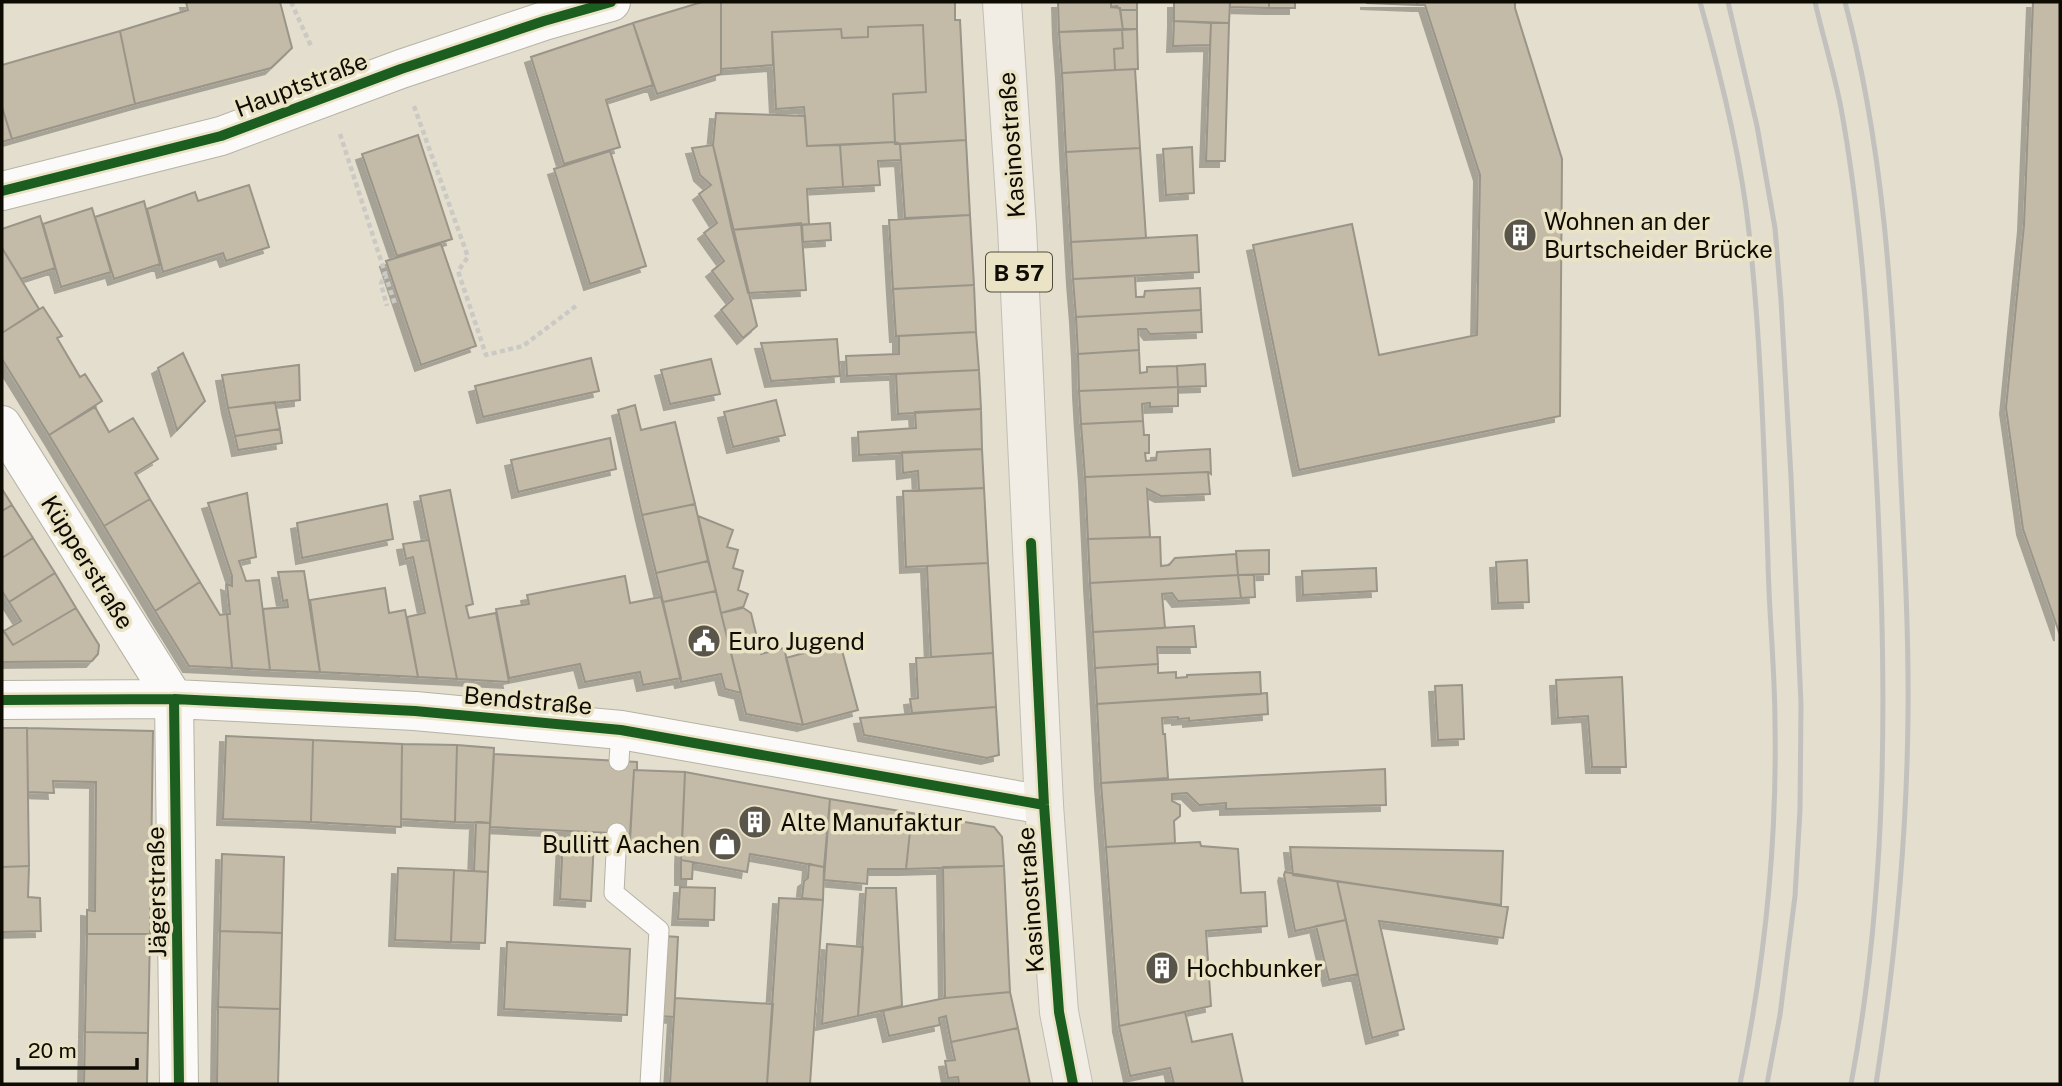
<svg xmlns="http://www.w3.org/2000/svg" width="2062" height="1086" viewBox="0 0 2062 1086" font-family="'Public Sans',sans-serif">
<defs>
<filter id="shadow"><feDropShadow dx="-6" dy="6" stdDeviation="0" flood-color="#0004"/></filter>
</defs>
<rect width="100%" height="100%" fill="#e3decd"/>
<!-- building -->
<path fill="#c4baa8" stroke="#9a9589" stroke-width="2" filter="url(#shadow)" d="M186 2H280L292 48 271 68 135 104 120 31 188 10Z
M702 2H721V74L657 94 633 23Z
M721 2H955V20H960L966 140 895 144 893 94 926 92 923 25 868 27V37L842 38 841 29 772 32 773 65 721 69Z
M1058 2H1111V7L1120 8 1123 30 1059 32Z
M1111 2H1137V10H1120L1117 6 1111 7Z
M1174 2H1230L1229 23 1174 21Z
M1230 2H1269V8L1230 7Z
M1269 2H1295V8H1269Z
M1367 2H1417V5L1367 3Z
M1417 2H1515V8L1562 159 1560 416 1299 470 1253 245 1352 224 1379 355 1477 335 1480 175 1425 5H1417Z
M2033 2H2060V635L2023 529 2006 408 2024 225Z
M1120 10H1137V29L1123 30Z
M1174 21 1211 23 1210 45 1173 46Z
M633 23 653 85 606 100 620 147 564 164 531 57Z
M1211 23H1229L1225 161H1206Z
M923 25 926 92 893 94 895 142 807 146 804 107 776 109 772 32 841 29 842 38 868 37V27Z
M1122 29 1123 48 1114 49 1115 70 1062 73 1059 32Z
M1137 29 1138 69 1115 70 1114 49 1123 48 1122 29Z
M120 31 135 104 12 139 2 107V65Z
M1135 69 1140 148 1066 152 1062 73Z
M2 107 12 139 2 142Z
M716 113 805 116 807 146 840 145 843 187 807 189 809 224 732 230 713 145Z
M418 135 452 239 397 256 362 154Z
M966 140 970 215 905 218 900 144Z
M895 142 900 144 901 160 878 161 880 185 843 187 840 145Z
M713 145 757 326 743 338 721 310 733 299 712 271 724 261 704 233 717 223 699 194 711 185 700 175 692 148Z
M1192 147 1194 193 1166 195 1163 149Z
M1140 148 1146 238 1071 242 1066 152Z
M610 151 646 266 590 284 554 169Z
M249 185 269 247 226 261 223 253 163 272 147 209 195 192 198 201Z
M144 201 160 264 114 279 95 217Z
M92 208 111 272 61 287 43 224Z
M970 215 974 285 893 289 889 220Z
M40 216 55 268 21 279 2 248V229Z
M801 223 806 290 748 293 732 230Z
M830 223 831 240 803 242 802 225Z
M1197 235 1199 272 1073 279 1071 242Z
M441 244 476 346 421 365 386 261Z
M2 248 39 309 2 333Z
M1135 276 1136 297H1144L1145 291 1200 288 1201 310 1076 317 1073 279Z
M974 285 976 332 896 336 893 289Z
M43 307 62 336 57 338 80 377 85 374 102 401 49 435 2 359V333Z
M1201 310 1202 332 1150 334 1146 329H1138L1139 350 1078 354 1076 317Z
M976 332 979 370 847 376 846 356 899 354V336Z
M837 339 840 376 771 381 761 343Z
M1139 350 1140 373 1147 372V367L1177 366 1178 387 1079 391 1078 354Z
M183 353 205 401 177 430 158 368Z
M591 358 599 391 483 417 475 386Z
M711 359 720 394 670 404 661 370Z
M1205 364 1206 386 1178 387 1177 366Z
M299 365 300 400 228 408 222 375Z
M979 370 981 409 898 414 896 374Z
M1178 387V406L1150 407V403L1142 404 1143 421 1081 424 1079 391Z
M776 400 785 435 733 447 724 412Z
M275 402 280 429 235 436 228 408Z
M635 405 641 430 675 422 695 504 642 515 618 410Z
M95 407 109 432 133 418 158 459 135 473 150 499 104 526 49 435Z
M981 409 982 449 859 455 858 432 916 428 915 412Z
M1143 421 1144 435H1149V453H1145L1146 461 1156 460 1157 452 1210 449 1211 474 1208 472 1085 477 1081 424Z
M280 429 282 443 238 450 235 436Z
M610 438 616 469 518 492 511 460Z
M982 449 984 488 919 491 918 471 903 473 902 452Z
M1208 472 1210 494 1161 496 1147 489 1150 537 1088 539 1085 477Z
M984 488 988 563 906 567 903 491Z
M2 489 12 505 2 511Z
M450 490 473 604 466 606 469 618 496 613 509 682 457 679 420 496Z
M247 493 256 557 239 561 246 581 259 580 270 670 232 668 227 614H230L227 584 232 586V576L208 503Z
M150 499 200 582 155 611 104 526Z
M387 504 393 539 302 558 297 523Z
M695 504 708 561 656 573 642 515Z
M12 505 33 538 2 558V511Z
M698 516 733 530 727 547 738 550 733 568 743 571 738 590 748 594 743 608 721 613Z
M1160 537 1161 566 1169 565 1175 558 1236 554 1238 575 1090 583 1088 539Z
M33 538 55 573 9 602 2 591V558Z
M429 540 457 679 418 677 407 617 425 613 413 557 406 559 403 544Z
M1269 550V574L1238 575 1236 551Z
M1527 560 1529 602 1498 603 1496 562Z
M708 561 716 591 663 602 656 573Z
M988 563 993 653 931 657 927 566Z
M1376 568 1377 591 1303 595 1302 571Z
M304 571 320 672 270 670 263 609 288 607 287 600 283 601 278 572Z
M55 573 76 608 13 645 4 631 21 621 9 602Z
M1238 575 1241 598 1178 601 1172 593 1162 594 1165 628 1093 632 1090 583Z
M1238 575H1254L1255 597 1241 598Z
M625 576 630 603 661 597 681 678 643 685 640 672 585 682 580 664 509 678 496 609 529 604 527 595Z
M200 582 220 615 227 614 232 668 189 666 155 611Z
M385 588 389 613 405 610 418 677 320 672 310 600Z
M716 591 721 613 741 693 725 689 721 674 681 682 663 602Z
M742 607 751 613 761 654 784 648 803 725 746 714 721 613Z
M76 608 99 645 98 654 92 661 2 662V629L13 645Z
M1194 626 1196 647H1157L1158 664 1095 668 1093 632Z
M840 643 858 710 803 725 786 658Z
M993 653 996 707 912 713 910 699 918 698 916 658Z
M1158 664V673L1176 672V678L1187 677V675L1260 672 1261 694 1097 704 1095 668Z
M1622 677 1626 767H1592L1588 716 1558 718 1556 680Z
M1462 685 1464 739 1438 740 1435 686Z
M1267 693 1268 714 1189 721V718L1178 719V717L1162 718 1163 734H1165L1168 778 1101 783 1097 704Z
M996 707 999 755 987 758 864 735 860 718Z
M2 728H27L29 866 2 867Z
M27 728 153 731 150 934H87V910L95 911 96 782 53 781 54 793 28 792Z
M226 736 313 740 311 822 223 819Z
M313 740 402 744 401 827 311 822Z
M402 744 457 745 455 822 401 819Z
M457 745 494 748 490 823 455 822Z
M494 754 637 762V770H634L630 834 490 827Z
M1385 769 1386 805 1226 809V803L1199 805 1187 793 1172 794V801L1180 805V816L1174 821 1175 843 1106 847 1101 783Z
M634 770 685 772 682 845 630 841Z
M685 772 830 799 824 867 750 854 747 872 681 860Z
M830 799 912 813 906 869H868L867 884 824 880Z
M912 813 994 827 1002 837 1004 866 906 869Z
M476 822 490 823 488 872 474 871Z
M563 838 594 840 591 901 560 899Z
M1200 842 1201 846 1238 849 1241 893 1265 892 1267 926 1206 931 1211 1006 1119 1026 1106 847Z
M1290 847 1503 851 1501 905 1293 875Z
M222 854 284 857 282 933 220 931Z
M681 860 693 862 692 879H681Z
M809 864 824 867 823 900 802 898 804 881 808 878Z
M29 866 28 897 40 898 41 931 2 932V867Z
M1004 866 1010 992 945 998 943 867Z
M398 868 454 870 451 942 395 940Z
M454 870 488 872 485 943 451 942Z
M1285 872 1337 881 1346 920 1295 931 1284 875Z
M1337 881 1508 907 1503 938 1379 921 1404 1029 1372 1038Z
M680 887 715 888 714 920 678 919Z
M866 888H896L902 1006 858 1016Z
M779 898 823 900 810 1084H767Z
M1346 920 1358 974 1329 980 1316 926Z
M220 931 282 933 280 1009 218 1007Z
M87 934H150L148 1033 85 1032Z
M664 936 678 937 674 1017 660 1016Z
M507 942 630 949 627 1015 504 1009Z
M827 944 863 947 858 1016 822 1024Z
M1010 992 1018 1028 951 1042 946 1016 939 1018 940 1025 889 1036 883 1011 945 998Z
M675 998 773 1004 767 1084H670Z
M218 1007 280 1009 278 1084H217Z
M1185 1012 1192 1042 1232 1034 1243 1084H1174L1170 1068 1130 1076 1119 1026Z
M1018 1028 1030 1084H959L958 1077 948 1078 945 1061 955 1060 951 1042Z
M85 1032 148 1033 147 1084H84Z"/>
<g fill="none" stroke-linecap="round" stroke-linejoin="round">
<defs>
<path id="lane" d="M619 761 621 730
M617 833 614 893 659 930 650 1084"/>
<path id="street" d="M2 191 221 136 401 69 544 21 611 2
M2 425 174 699
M174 699 179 1084
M2 700 174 699 415 711 621 730 1044 805"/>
<path id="primary" d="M1002 2 1017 227 1044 805 1059 1012 1073 1084"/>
</defs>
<!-- lane casing -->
<use href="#lane" stroke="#b6b3a5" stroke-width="21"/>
<!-- street casing -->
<use href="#street" stroke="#b6b3a5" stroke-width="40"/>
<!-- primary casing -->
<use href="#primary" stroke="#c0beb6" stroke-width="40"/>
<!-- path -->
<path stroke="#cac9c4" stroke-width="4.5" stroke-dasharray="5 3.5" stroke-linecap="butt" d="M291 2 311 46
M414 106 468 257 458 271 486 355 523 346 576 306
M340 134 385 273 381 284 387 306
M385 274 395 304"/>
<!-- lane -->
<use href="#lane" stroke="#fbfaf8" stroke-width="19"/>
<!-- street -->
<use href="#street" stroke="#fbfaf8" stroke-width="38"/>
<!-- primary -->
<use href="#primary" stroke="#f1ece4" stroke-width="38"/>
<!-- rail -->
<path stroke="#c2c1bd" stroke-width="5" d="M1700 2C1721 76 1741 156 1749 232 1761 341 1764 451 1768 561 1769 615 1775 670 1775 725 1777 844 1764 967 1740 1084
M1728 2 1757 126 1775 228 1781 300 1791 477 1801 704 1800 810 1795 896 1780 1015 1767 1084
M1815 2C1823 37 1834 72 1841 108 1864 234 1870 362 1877 489 1887 688 1888 888 1851 1084
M1845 2C1883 144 1892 293 1899 441 1903 531 1909 623 1908 714 1907 838 1895 961 1876 1084"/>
<defs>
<path id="cycleway" d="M2 191 221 136 401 69 544 21 611 2
M1031 543 1044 805 1059 1012 1073 1084
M174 699 179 1084
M2 700 174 699 415 711 621 730 1044 805"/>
</defs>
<!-- cycleway casing -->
<use href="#cycleway" stroke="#ebe3c5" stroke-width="15"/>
<!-- cycleway -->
<use href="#cycleway" stroke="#1b5e20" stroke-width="10"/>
</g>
<!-- icons -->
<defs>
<symbol id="building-disc" viewBox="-11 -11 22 22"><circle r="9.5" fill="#59554a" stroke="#ebe3c5"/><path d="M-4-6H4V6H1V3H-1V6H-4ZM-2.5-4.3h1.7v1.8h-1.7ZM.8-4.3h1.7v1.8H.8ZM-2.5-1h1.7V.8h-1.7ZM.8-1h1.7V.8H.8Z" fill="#fff"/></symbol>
<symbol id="civic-disc" viewBox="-11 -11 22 22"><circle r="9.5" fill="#59554a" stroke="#ebe3c5"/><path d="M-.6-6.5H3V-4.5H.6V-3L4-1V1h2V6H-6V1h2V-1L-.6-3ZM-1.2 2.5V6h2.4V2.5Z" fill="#fff"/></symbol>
<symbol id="shop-disc" viewBox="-11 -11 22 22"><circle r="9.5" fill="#59554a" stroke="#ebe3c5"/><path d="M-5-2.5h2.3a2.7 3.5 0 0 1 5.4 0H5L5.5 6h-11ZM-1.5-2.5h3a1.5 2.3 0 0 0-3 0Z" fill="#fff"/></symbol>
</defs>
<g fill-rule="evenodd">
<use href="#building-disc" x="1501" y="216" width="38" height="38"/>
<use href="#civic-disc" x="685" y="622" width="38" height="38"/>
<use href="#building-disc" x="736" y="803" width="38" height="38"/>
<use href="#shop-disc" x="706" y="825" width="38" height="38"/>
<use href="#building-disc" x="1143" y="949" width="38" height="38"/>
</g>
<g text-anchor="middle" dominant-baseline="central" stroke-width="7" stroke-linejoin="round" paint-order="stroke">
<!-- shield labels -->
<rect fill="#ebe3c5" stroke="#504c3d" stroke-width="2" x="986" y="252.5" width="66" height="39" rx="5"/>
<g font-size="23" font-weight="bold" fill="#0e0b03">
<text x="1019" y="272">B 57</text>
</g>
<!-- street labels -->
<g font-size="24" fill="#0e0b03" stroke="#ebe3c5">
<text transform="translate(301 84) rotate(-21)">Hauptstraße</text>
<text transform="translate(1011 145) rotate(-94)">Kasinostraße</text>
<text transform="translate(88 562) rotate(58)">Küpperstraße</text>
<text transform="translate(528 700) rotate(5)">Bendstraße</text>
<text transform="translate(156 892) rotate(-91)">Jägerstraße</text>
<text transform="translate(1030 900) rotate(-94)">Kasinostraße</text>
</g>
<!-- poi labels -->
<g font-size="24" fill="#0e0b03" stroke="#ebe3c5" text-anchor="start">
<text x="1544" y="221">Wohnen an der<tspan x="1544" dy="28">Burtscheider Brücke</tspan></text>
<text x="728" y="641">Euro Jugend</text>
<text x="780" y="822">Alte Manufaktur</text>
<text x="700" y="844" text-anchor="end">Bullitt Aachen</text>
<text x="1186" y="968">Hochbunker</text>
</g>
</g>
<!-- border -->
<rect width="2062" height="1086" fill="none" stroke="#0e0b03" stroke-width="7"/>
<!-- scale -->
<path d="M18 1058v10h119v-10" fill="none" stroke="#0e0b03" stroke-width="3.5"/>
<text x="28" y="1058" font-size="21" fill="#0e0b03" stroke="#ebe3c5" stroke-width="5" paint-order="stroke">20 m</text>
</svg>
